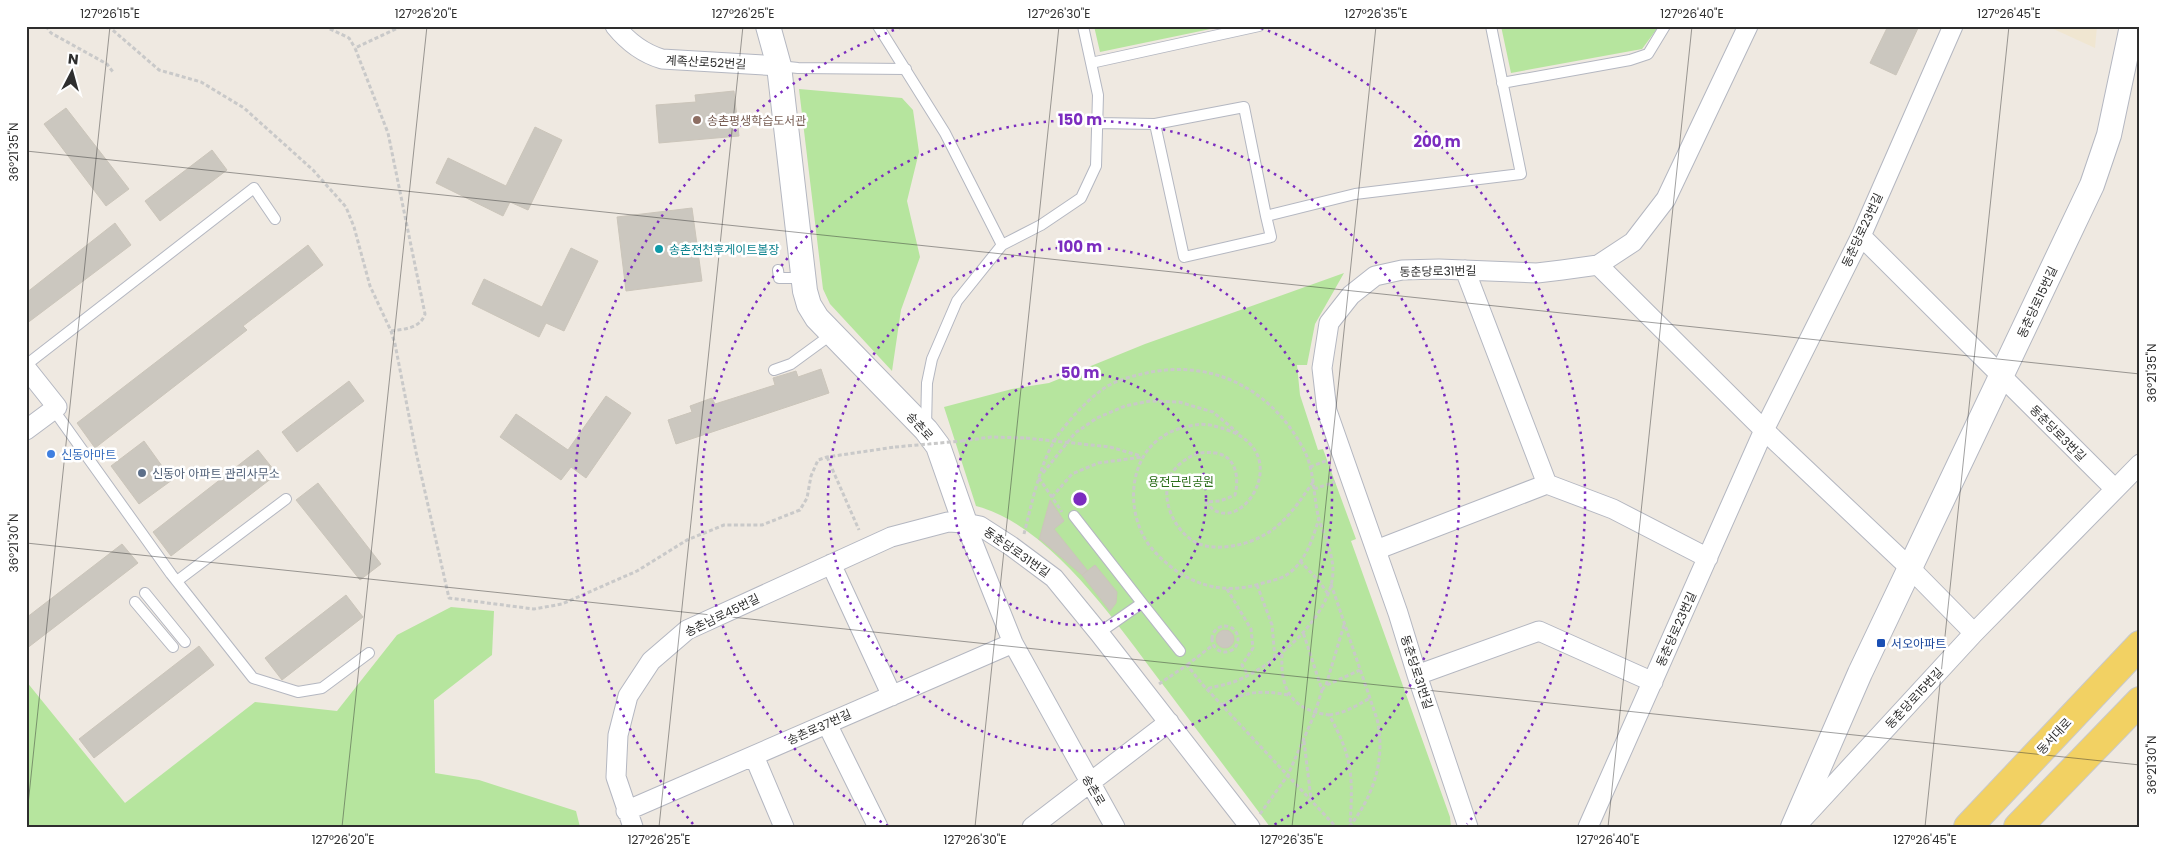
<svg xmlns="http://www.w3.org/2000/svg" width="2166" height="853" viewBox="0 0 2166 853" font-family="Poppins,'Noto Sans KR',sans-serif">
<rect width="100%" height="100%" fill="#efe9e1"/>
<!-- education -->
<path fill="#f0e6d1" d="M2047 26H2097L2095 48Z"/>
<!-- green -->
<path fill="#b6e59e" d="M1094 26H1225L1100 52Z
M1501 26H1659L1642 49 1511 73Z
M799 89 902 98 913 110 919 152 907 201 920 257 901 310 892 371 830 304 823 289Z
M1344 273 1315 324 1307 365H1297L1300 395 1318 450 1323 449 1356 539 1351 541 1450 817 1451 827H1270C1236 781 1201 736 1167 690 1120 629 1053 526 976 506L944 407 1012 389 1049 383 1145 344Z
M451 607 494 611 492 655 434 700 435 773 479 780 576 811 580 827H26V681L125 803 255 702 337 711 397 635Z"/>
<!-- building -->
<path fill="#cbc7bf" stroke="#cbc5ba" d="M1888 26H1919L1896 75 1870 63Z
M734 91 739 136 659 143 656 105 696 102 695 95Z
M66 108 129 189 106 206 44 124Z
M535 127 562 140 528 210 510 202 503 216 436 183 448 158 506 186Z
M212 150 227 170 160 221 145 201Z
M692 208 702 281 626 291 617 217Z
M115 223 131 245 26 324V293Z
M308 245 323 265 243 326 247 330 95 448 77 423Z
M571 248 598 261 564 331 546 323 539 337 472 304 484 279 542 307Z
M821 369 829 393 676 444 668 420 692 412 690 406 712 398 715 404 775 385 773 378 796 371 798 377Z
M349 381 364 401 297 452 282 432Z
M606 396 631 413 586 478 571 467 561 480 500 437 516 414 568 450Z
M144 441 172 480 139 504 111 466Z
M258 450 277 474 171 556 153 532Z
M318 483 381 564 360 580 296 500Z
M1050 500 1064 521 1054 529 1087 570 1082 575 1095 565 1117 592 1116 603 1110 611 1082 575 1040 539 1039 540Z
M122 544 138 563 26 649V618Z
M346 595 363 617 282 680 265 658Z
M1216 639a9 9 0 1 1 18 0a9 9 0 1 1-18 0Z
M199 646 214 665 94 758 79 739Z"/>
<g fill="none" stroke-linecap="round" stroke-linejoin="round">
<defs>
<path id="service" d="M878 26 945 133 1002 245
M1091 63 1259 26
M779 66 798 68 906 69
M1502 83 1630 60 1648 54 1665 26
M1097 123 1155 124 1244 107 1266 216 1355 194 1521 174 1491 26
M1155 124 1184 257 1271 237 1266 216
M778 270 779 278H803
M26 365 254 188 275 219
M774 370 791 364 832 334
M53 409 171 574 253 678 298 692 322 688 369 653
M926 427 927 383 932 359 957 301 1002 245 1041 225 1081 198 1096 166 1098 95 1083 26
M1074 516 1142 603
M177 581 286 499
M145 593 185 642
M135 602 173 647
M1099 633 1142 603 1180 651"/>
<path id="minor" d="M615 26C628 42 642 53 662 59L779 66
M1861 236 2115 489
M1598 265 1764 430 1910 568 1974 633
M1465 270 1547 484 1613 509 1708 558
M26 368 57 407 26 430
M965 523 1013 643 1115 827
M1376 550 1547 484
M831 564 892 696
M1417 675 1539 631 1653 682
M827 724 878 827
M754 756 784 827
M626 811 1013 643
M1798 824 1974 633 2140 464
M633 827 616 777 618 735 628 696 651 661 687 630 891 537 948 522 965 523 980 526 1011 546 1054 578 1099 633 1250 827
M1032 827 1169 722
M1468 827 1417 675 1398 613 1327 411 1322 368 1329 323 1351 295 1375 276 1402 270 1439 269 1537 273 1562 270 1598 265 1633 242 1666 199 1748 26
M1588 827 1764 430 1861 236 1953 26"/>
<path id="tertiary" d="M768 26 779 66 805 291 809 305 817 318 926 430 938 446 965 523
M1793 827 1860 673 2092 185 2109 135 2132 26"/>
<path id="primary" d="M1968 827 2140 645
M2018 827 2140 701"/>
</defs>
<!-- service casing -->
<use href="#service" stroke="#b4b7c1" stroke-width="12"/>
<!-- minor casing -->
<use href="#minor" stroke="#b4b7c1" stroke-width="21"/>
<!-- tertiary casing -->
<use href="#tertiary" stroke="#b4b7c1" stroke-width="26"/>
<!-- primary casing -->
<use href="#primary" stroke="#c9c9c9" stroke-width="30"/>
<!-- path -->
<path stroke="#c9c9c9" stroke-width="3" stroke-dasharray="4 2.5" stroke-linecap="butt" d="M46 26 51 33 107 64 113 72
M108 26 159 70 201 82 244 108 313 170 346 207 354 227 370 286 391 331 395 344 416 452 449 598 534 609 562 604 637 571 687 540 724 525H762L800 510 807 498 811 476 818 460 827 457 895 447
M324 26 349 38 355 48
M391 331C404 329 420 329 425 314L388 133 355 48 402 26
M962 441 991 437 1026 438
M1110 447 1141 456
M827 457 859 530
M1310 467 1328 460
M1043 473 1075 433 1097 418 1125 406 1150 401 1179 402 1213 412 1238 433
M1039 478 1062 512
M1313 482C1300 501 1285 524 1264 535 1247 545 1217 552 1197 543 1169 529 1154 484 1181 463 1192 454 1202 451 1216 453 1237 457 1239 478 1235 495L1220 501 1206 502C1236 544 1297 457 1230 431 1216 426 1205 422 1190 426 1180 428 1170 431 1162 437 1125 461 1126 521 1154 551 1183 583 1221 597 1263 583 1271 581 1281 579 1288 574 1306 561 1313 538 1319 518
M1314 489 1335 482
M1052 497 1072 474 1098 463 1143 457
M1024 534C1031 506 1041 459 1058 435 1071 418 1086 401 1103 389 1114 381 1129 377 1142 374 1211 357 1273 389 1305 452 1315 473 1313 497 1319 519 1324 535 1332 551 1333 569 1334 615 1274 666 1236 681 1226 685 1216 686 1206 689
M1300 561 1319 581 1328 594
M1331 584 1377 719C1386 758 1374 796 1349 827
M1257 585 1272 625 1275 658
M1227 589 1251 629 1253 648 1242 665 1248 675
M1212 639a13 13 0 1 1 26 0a13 13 0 1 1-26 0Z
M1282 654C1280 690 1292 710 1329 715 1353 757 1353 778 1350 825
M1187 665 1213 645
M1159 684 1187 665 1202 684 1336 827
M1327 685 1360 670
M1322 690 1326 685 1344 625
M1222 705C1245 691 1262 690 1288 695
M1329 715C1345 713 1356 706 1370 698
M1304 741 1311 799
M1260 814 1288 775 1315 713 1322 690 1303 632"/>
<!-- service -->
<use href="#service" stroke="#fff" stroke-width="10"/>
<!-- minor -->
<use href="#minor" stroke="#fff" stroke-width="19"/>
<!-- tertiary -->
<use href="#tertiary" stroke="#fff" stroke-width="24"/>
<!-- primary -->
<use href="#primary" stroke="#f2d163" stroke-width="28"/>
<!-- path-bridge -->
<path stroke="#c9c9c9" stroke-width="3" stroke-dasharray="4 2.5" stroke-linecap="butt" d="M1026 438 1110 447
M895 447 962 441"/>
</g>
<!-- ticks -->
<path fill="none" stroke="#2e2e2e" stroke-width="1" stroke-opacity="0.45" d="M26 151 2140 374M26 543 2140 765M26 824 110 26M342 827 427 26M659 827 743 26M975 827 1059 26M1292 827 1376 26M1608 827 1692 26M1925 827 2009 26"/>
<!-- distance rings -->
<g fill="none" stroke="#7b2cbf" stroke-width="2.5" stroke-dasharray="2.5 5">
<circle cx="1080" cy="499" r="126"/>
<circle cx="1080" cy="499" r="252"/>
<path d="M888 826A379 379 0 1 1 1272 826"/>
<path d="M693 824A505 505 0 0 1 899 28M1261 28A505 505 0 0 1 1467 824"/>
</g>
<!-- markers -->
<circle fill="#8d6e63" stroke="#fff" stroke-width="2" cx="697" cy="120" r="5"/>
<circle fill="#0f9aa8" stroke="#fff" stroke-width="2" cx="659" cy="249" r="5"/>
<circle fill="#3f7fe0" stroke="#fff" stroke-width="2" cx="51" cy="454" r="5"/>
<circle fill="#5c6f8a" stroke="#fff" stroke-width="2" cx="142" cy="473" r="5"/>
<rect fill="#1a4fb4" stroke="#fff" stroke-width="2" x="1876" y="638" width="10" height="10" rx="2.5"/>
<g text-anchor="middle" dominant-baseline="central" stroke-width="5" stroke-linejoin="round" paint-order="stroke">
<!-- street labels -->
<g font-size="12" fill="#2e2e2e" stroke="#fff">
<text transform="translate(706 62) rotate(3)">계족산로52번길</text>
<text transform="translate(1862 230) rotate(-65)">동춘당로23번길</text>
<text transform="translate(1438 271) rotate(-1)">동춘당로31번길</text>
<text transform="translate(2037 302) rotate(-65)">동춘당로15번길</text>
<text transform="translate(920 426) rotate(48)">송촌로</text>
<text transform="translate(2058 433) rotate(45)">동춘당로3번길</text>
<text transform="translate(1017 552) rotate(35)">동춘당로31번길</text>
<text transform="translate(722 615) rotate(-26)">송촌남로45번길</text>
<text transform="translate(1676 629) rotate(-66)">동춘당로23번길</text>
<text transform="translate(1417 672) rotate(72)">동춘당로31번길</text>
<text transform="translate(1914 698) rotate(-47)">동춘당로15번길</text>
<text transform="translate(819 727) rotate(-24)">송촌로37번길</text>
<text transform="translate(2054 736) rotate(-47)">동서대로</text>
<text transform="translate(1094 790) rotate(60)">송촌로</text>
</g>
<!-- education labels -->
<g font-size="12" fill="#785e54" stroke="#fff" text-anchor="start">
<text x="707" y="120">송촌평생학습도서관</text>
</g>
<!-- culture labels -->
<g font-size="12" fill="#0d838f" stroke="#fff" text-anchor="start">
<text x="669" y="249">송촌전천후게이트볼장</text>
</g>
<!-- shop labels -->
<g font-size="12" fill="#366cbe" stroke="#fff" text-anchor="start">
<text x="61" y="454">신동아마트</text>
</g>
<!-- service labels -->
<g font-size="12" fill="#4e5e75" stroke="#fff" text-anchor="start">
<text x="152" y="473">신동아 아파트 관리사무소</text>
</g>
<!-- park labels -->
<g font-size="12" fill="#2c6e1b" stroke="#fff">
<text x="1181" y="481">용전근린공원</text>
</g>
<!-- transit labels -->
<g font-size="12" fill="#164399" stroke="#fff" text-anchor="start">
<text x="1891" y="643">서오아파트</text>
</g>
</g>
<circle cx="1080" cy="499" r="8" fill="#7b2cbf" stroke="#fff" stroke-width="2.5"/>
<g font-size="15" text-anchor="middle" font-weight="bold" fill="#7b2cbf" stroke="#fff" stroke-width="5" stroke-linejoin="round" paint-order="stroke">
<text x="1080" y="125">150 m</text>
<text x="1437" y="147">200 m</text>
<text x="1080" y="252">100 m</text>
<text x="1080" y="378">50 m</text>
</g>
<!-- border -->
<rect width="2166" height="853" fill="none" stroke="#ffffff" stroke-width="55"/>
<!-- north arrow -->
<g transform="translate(72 72) rotate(6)" stroke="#ffffff" stroke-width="4" paint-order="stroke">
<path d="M0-4L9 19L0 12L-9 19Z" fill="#2e2e2e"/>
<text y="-8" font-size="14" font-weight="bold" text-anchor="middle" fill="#2e2e2e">N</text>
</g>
<rect x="28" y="28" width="2110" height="798" fill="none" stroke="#2e2e2e" stroke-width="2"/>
<g font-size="12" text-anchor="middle" fill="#2e2e2e">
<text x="110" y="18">127°26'15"E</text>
<text x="426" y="18">127°26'20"E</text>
<text x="743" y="18">127°26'25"E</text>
<text x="1059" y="18">127°26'30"E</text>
<text x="1376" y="18">127°26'35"E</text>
<text x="1692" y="18">127°26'40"E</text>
<text x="2009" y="18">127°26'45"E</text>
<text transform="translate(14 152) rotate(-90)" y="4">36°21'35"N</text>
<text transform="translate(2152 373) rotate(-90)" y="4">36°21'35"N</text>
<text transform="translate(14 543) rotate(-90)" y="4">36°21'30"N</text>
<text transform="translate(2152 765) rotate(-90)" y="4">36°21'30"N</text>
<text x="343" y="844">127°26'20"E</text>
<text x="659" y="844">127°26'25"E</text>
<text x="975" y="844">127°26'30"E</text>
<text x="1292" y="844">127°26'35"E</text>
<text x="1608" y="844">127°26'40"E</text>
<text x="1925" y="844">127°26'45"E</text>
</g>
</svg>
